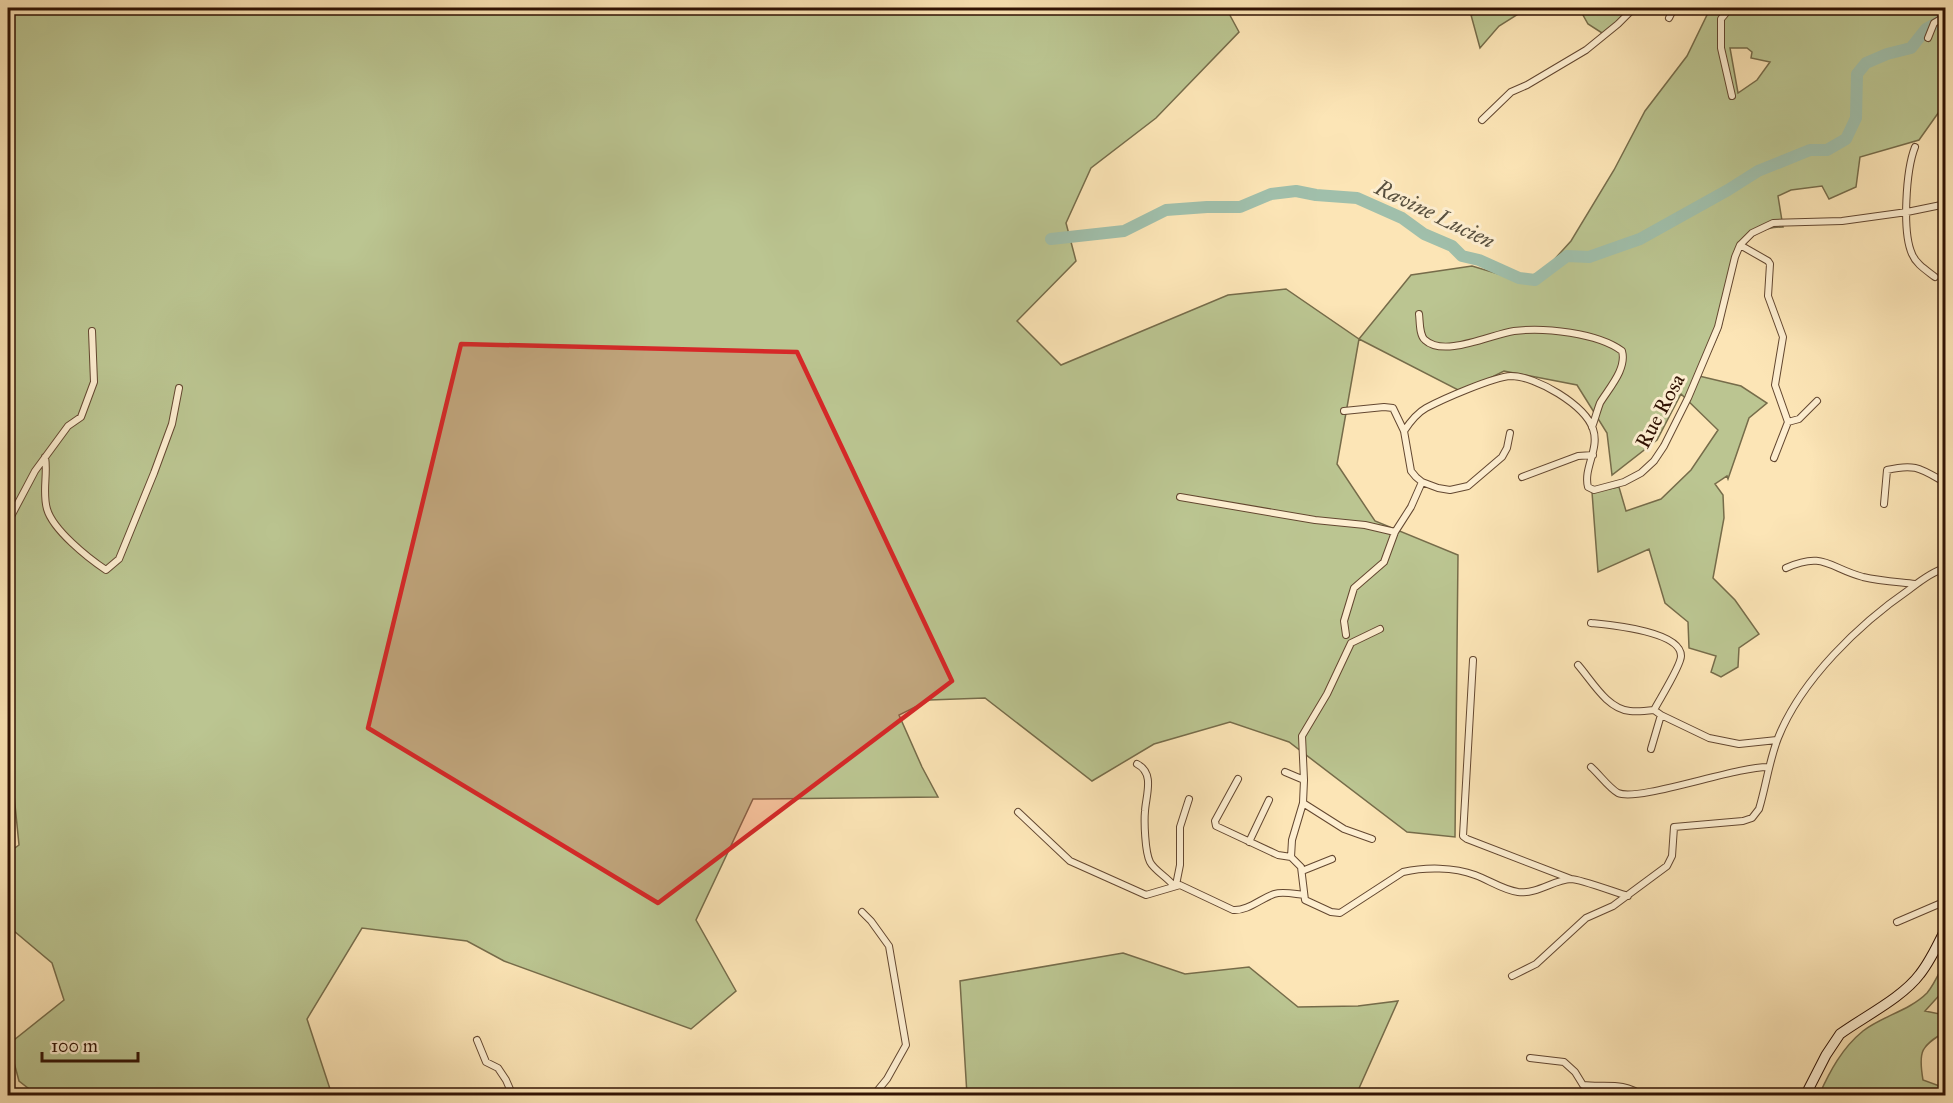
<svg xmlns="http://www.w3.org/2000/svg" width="1953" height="1103" viewBox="0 0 1953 1103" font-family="'IM FELL Great Primer',serif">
<rect width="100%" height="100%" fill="#fce5b6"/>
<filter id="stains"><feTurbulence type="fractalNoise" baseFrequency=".00333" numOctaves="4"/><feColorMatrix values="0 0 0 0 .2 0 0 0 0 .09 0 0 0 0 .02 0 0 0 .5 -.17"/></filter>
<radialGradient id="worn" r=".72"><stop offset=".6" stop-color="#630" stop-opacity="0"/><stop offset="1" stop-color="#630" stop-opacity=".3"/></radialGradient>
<!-- green -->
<path fill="#bbc591" stroke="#766c4a" stroke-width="1.5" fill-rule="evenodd" d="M8 8H1226L1239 32 1156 118 1091 168 1066 223 1076 261 1017 321 1061 365 1228 295 1286 289 1359 339 1411 275 1472 266 1532 284 1571 241 1614 170 1645 111 1687 56 1708 13 1739 8H1945L1946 102 1919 140 1860 157 1856 187 1829 199 1822 186 1791 190 1778 196 1783 227C1727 227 1732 290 1720 330 1714 345 1706 361 1699 376L1741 386 1767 403 1749 418 1728 479 1727 476 1715 484 1723 495 1724 518 1713 578 1735 600 1759 634 1739 648 1738 667 1721 677 1711 672 1716 656 1689 648 1688 622 1665 603 1649 549 1598 572 1592 492 1619 487 1626 511 1661 499 1691 470 1718 430 1681 394 1657 440 1612 475 1607 433 1577 385 1504 371 1462 392 1359 339 1337 464 1375 521 1458 555 1455 837 1407 832 1289 742 1230 722 1154 744 1092 781 985 698 929 700 899 715 922 767 938 797 753 799 696 920 736 991 691 1029 504 961 467 941 362 928 307 1019 332 1095H37L19 1081 9 1044 64 1000 52 963 8 926V853L19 845 8 735ZM1730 48H1747L1752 52 1751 58 1770 62 1757 80 1738 93Z
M1476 8H1528L1499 26 1480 48 1471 15 1478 13Z
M1579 8H1632L1605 33H1602L1588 24Z
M1123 953 1185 974 1249 967 1298 1007 1358 1006 1398 1001 1356 1095H967L960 981Z
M1945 961V989L1925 1011 1945 1015V1032C1921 1046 1918 1051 1923 1080L1945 1088V1095H1819C1830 1071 1842 1048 1863 1031 1882 1016 1909 1011 1927 993 1934 985 1940 971 1945 961Z"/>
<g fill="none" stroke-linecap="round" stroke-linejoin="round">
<!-- river -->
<path stroke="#a0bfab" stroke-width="12" d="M1051 239 1124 231 1166 210 1207 207H1240L1271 194 1296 191 1316 195 1357 198 1402 218 1424 234 1452 246 1462 256 1479 260 1519 278 1535 280 1567 256 1589 257 1640 239 1728 190 1758 171 1810 150H1827L1846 139 1856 118 1857 74 1866 63 1887 54 1911 48 1926 29 1944 19"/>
<defs>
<path id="street" d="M1730 8 1721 19V48L1732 96
M1669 18 1674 8
M1928 38 1934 23 1946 16
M1482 120 1511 92 1527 85 1586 50 1618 24 1634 8
M1915 147C1906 170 1902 232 1912 254 1916 264 1926 270 1935 277
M1740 245 1768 261 1770 264 1768 296 1783 337 1775 385 1788 422 1774 458
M1419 314C1420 321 1419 335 1425 340 1444 358 1492 334 1514 331 1544 327 1598 333 1622 351 1627 369 1609 388 1600 403 1597 411 1595 419 1592 427
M1344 411 1384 407 1393 408 1404 431 1411 471 1416 477 1422 482 1438 488 1450 490 1468 486 1502 457 1507 448 1510 433
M1788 422 1799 419 1817 401
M1404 431C1410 422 1417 413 1426 408 1443 399 1493 377 1511 376 1536 376 1585 405 1593 429 1600 449 1583 468 1588 487L1594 490 1624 482 1641 473 1654 461 1664 446 1688 398 1718 327 1735 257 1740 245 1752 233 1773 223 1842 221 1907 212 1946 204
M45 457C48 474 42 492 47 509 53 530 88 558 106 570L119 559 154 473 172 424 179 388
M1522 477 1578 456 1593 455
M1180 497 1315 520 1365 525 1395 532
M1884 504 1887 470C1916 463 1921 469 1946 483
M8 522 35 471 68 426 81 417 94 382 92 331
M1786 568C1824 551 1829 568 1863 577 1880 581 1898 582 1915 584
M1591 623C1610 625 1681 631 1681 656 1681 666 1659 700 1654 710L1661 715
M1346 635 1344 621 1354 588 1384 562 1395 532 1411 507 1422 482
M1473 660 1463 836 1467 839 1571 879
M1578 665C1592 681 1607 709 1630 711 1637 712 1646 711 1654 710
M1651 749 1661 715 1709 738 1739 744 1777 740
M1137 764C1155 773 1146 795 1145 811 1144 822 1145 852 1150 862 1154 870 1167 877 1173 885
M1591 767C1599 774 1609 788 1618 793 1639 802 1737 766 1769 767
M1285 772 1304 780 1303 803 1292 840 1291 857 1301 867 1305 900 1331 912 1340 913 1403 872C1425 867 1454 867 1475 875 1489 880 1503 890 1518 892 1538 894 1553 880 1571 879 1580 879 1617 893 1628 896
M1238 779 1215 821 1216 826 1278 855 1291 857
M1304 780 1302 736 1327 694 1351 643 1380 629
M1303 803 1344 829 1372 839
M1018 812 1070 861 1146 895 1180 885 1233 910C1248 911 1260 899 1274 894 1283 891 1294 894 1304 895
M1249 842 1269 800
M1302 871 1332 859
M1176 885 1180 865V827L1189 799
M862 912 871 921 889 946 906 1045 887 1079 873 1096
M1897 922 1946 901
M1512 976 1536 964 1586 918 1613 906 1667 866 1672 856 1674 827 1743 821 1752 818 1759 809C1766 786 1769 761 1778 738 1801 680 1859 624 1910 589 1920 581 1933 571 1946 568
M477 1040 486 1062 498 1068 506 1080 513 1096
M1530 1058 1564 1062 1575 1072 1583 1085C1603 1088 1624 1081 1642 1096"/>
<path id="secondary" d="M1805 1096 1826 1055 1840 1034C1865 1016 1902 998 1920 974 1931 960 1938 944 1946 928"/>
</defs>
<!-- street casing -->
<use href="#street" stroke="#634730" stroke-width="8"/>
<!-- secondary casing -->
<use href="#secondary" stroke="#301203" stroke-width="11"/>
<!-- street -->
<use href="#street" stroke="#fdeed0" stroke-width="6"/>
<!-- secondary -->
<use href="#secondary" stroke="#fdeed0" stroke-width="9"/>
</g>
<!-- marked area -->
<path fill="#d62828" fill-opacity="0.2" stroke="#d62828" stroke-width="4.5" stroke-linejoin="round" d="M461 344 797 352 952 681 658 903 368 728Z"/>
<g text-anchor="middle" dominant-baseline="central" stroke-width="6" stroke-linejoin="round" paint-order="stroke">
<!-- street labels -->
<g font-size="21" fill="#301203" stroke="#fdeed0">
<text transform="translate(1660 411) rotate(-62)">Rue Rosa</text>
</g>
<!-- water labels -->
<g font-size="22" font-style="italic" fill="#574f3e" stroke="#fdeed0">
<text transform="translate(1435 214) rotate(26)">Ravine Lucien</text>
</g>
</g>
<!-- margin -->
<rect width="1953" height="1103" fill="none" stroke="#fce5b6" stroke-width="30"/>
<rect x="9" y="9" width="1935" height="1085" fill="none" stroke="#301203" stroke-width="3"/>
<rect x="15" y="15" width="1923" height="1073" fill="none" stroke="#301203" stroke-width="1.5"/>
<!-- scale -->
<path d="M42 1052v9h96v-9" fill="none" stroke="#301203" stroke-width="3"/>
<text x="51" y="1052" font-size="18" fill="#301203" stroke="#fdeed0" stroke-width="4.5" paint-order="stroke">100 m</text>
<rect width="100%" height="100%" filter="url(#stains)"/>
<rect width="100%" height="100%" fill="url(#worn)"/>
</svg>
